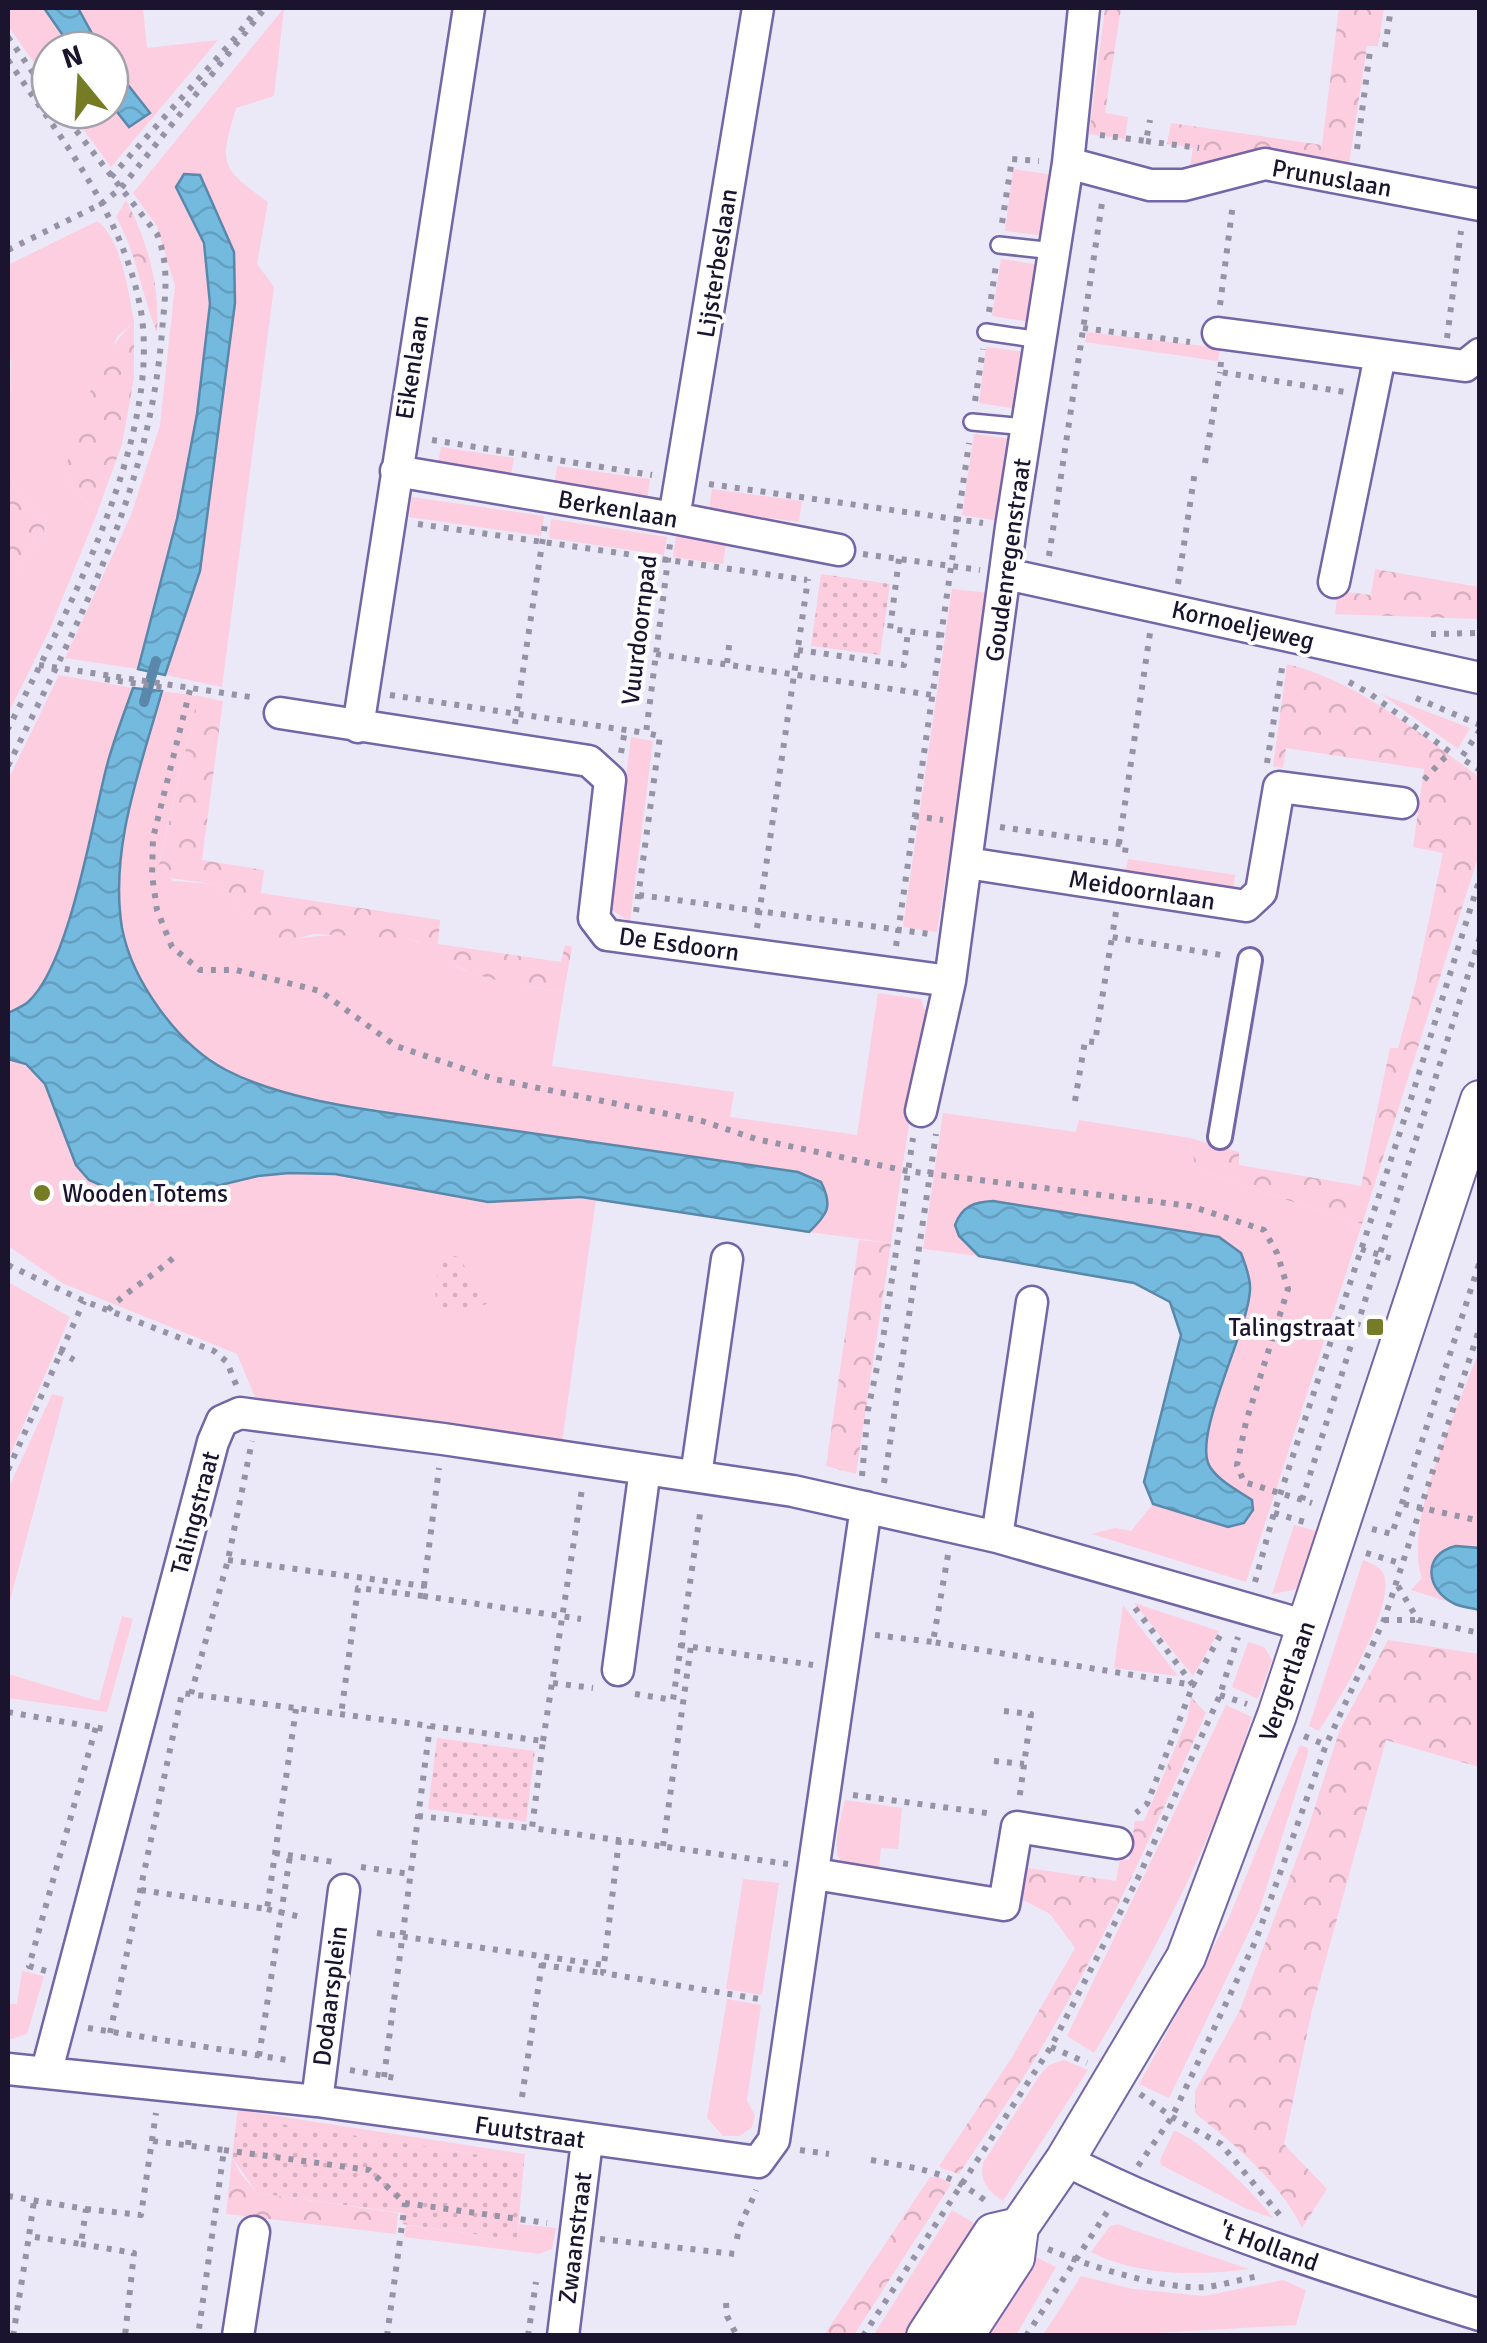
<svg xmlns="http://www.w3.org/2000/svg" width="1487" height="2343" viewBox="0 0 1487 2343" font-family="Signika,sans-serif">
<defs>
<pattern id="forest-crowns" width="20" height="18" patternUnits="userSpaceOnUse" patternTransform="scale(2.5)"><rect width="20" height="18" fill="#fccee0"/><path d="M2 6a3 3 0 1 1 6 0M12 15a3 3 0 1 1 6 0" fill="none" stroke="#d7b0c0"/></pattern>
<pattern id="park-dots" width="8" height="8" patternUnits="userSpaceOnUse" patternTransform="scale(2.5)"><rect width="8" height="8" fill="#fccee0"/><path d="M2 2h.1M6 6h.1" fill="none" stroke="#d7b0c0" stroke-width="1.8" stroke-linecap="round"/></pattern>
<pattern id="water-waves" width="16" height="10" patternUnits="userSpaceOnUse" patternTransform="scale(2.5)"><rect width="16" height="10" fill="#74badf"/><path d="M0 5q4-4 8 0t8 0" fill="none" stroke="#649fc0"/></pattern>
</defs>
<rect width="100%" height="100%" fill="#ebe9f8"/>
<!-- grass -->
<path fill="#fccee0" d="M8 8H44L73 50H50V85L8 26Z
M78 8H143L147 48 218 40 111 167 69 110H110V103L130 127 149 112 110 62V50L99 48Z
M284 8 274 96 236 108C219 165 220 167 268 202L257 264 274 287 222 687 165 675 200 571 235 303 234 252 200 175 176 187 204 243 210 304 197 414 177 519 138 669 65 658 131 515 160 425 175 286 157 226 133 193Z
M1013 169 1054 175 1046 236 1005 231Z
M97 221C121 237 129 294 134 322L117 337 64 473 96 516 49 631 8 714V581L12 585 28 554 44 537 45 519 27 505 8 474 11 362 8 351V265Z
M1001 259 1040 265 1031 322 992 316Z
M1087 332 1220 348 1218 361 1085 342Z
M986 347 1025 352 1017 409 979 403Z
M974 434 1012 439 999 521 962 515Z
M441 447 514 458 510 480 437 469Z
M557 466 650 479 647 501 554 488Z
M712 489 802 501 799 522 709 510Z
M412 497 544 516 541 536 409 517Z
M551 519 667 537 664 555 549 538Z
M676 536 726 544 723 564 673 557Z
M952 589 990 593 937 932 903 927Z
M59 675 133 688C124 714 113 741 106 769 92 823 69 967 28 1002 22 1007 14 1010 8 1013V780Z
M162 691 198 696 159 864 173 881 213 884 223 889 235 900 244 920 276 944C303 933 394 931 420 943 437 951 448 964 466 971 498 982 531 987 564 992L552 1066 734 1092 730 1117 857 1135 878 993 921 999 926 1012 891 1243 809 1232 826 1216C691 1183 556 1146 420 1117 371 1106 318 1104 270 1090 184 1066 116 973 118 884 120 819 145 753 162 691Z
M1381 694 1470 728 1458 749Z
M631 737 653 741 630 922 609 908Z
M1128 859 1235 875 1233 890 1125 874Z
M8 1059C29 1065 38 1073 50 1091L158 1200 232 1181 289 1173 335 1174 555 1199H596L562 1443 255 1397 237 1354 62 1283 8 1246Z
M943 1113 1076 1132 1079 1120 1190 1138 1195 1166 1222 1179 1362 1224 1246 1582 1092 1534 1115 1528 1131 1531 1153 1504 1228 1527 1244 1523 1253 1510 1252 1500 1223 1481 1208 1464 1203 1442 1246 1318 955 1225 960 1236 979 1256 923 1249Z
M8 1282 70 1317 8 1460Z
M1479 1351V1548L1456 1546 1444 1548 1432 1583 1455 1604 1411 1590 1422 1578C1402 1522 1459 1406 1479 1351Z
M52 1394 64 1397 8 1608V1489Z
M1294 1525 1317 1531 1299 1589 1272 1594Z
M1363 1560C1373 1564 1383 1567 1385 1579 1391 1614 1339 1701 1319 1731L1309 1726Z
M1134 1603 1219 1631 1193 1676Z
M1123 1605 1178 1676 1114 1668Z
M122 1616 133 1619 107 1712 8 1698V1674L99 1701Z
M1248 1642 1264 1647 1272 1660 1258 1699 1232 1687Z
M1226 1705 1252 1717C1216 1835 1158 1948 1094 2053L1067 2036Z
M1300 1745 1308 1748V1754L1259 1911 1169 2098 1139 2084 1228 1920Z
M845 1800 902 1808 898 1849 881 1848 879 1869C869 1868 854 1869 845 1864 828 1856 842 1815 845 1800Z
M743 1879 779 1883 762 1995 726 1989Z
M22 1971 44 1976 27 2034 8 2040V2004H17Z
M727 1999 761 2005 747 2101 755 2115 752 2127 740 2136H723L707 2118Z
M1064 2060 1088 2070 1003 2201C989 2192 979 2181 983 2163L1040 2075 1049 2065Z
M238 2110 525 2154 524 2162 237 2117Z
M1174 2131C1197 2136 1258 2197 1273 2218L1245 2208 1161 2165 1160 2160Z
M952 2210 984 2229 916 2335 873 2336Z
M519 2224 556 2228 552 2249 539 2254 404 2237 406 2225 517 2240Z
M1118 2224 1130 2229 1249 2269C1199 2276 1137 2276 1091 2252L1110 2226Z
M1030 2254 1056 2267 1016 2335 976 2336Z
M1081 2276 1133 2289 1204 2296 1283 2280 1306 2290 1296 2325 1121 2335H1043Z"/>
<!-- forest -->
<path fill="url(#forest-crowns)" d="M1105 8H1121L1105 113 1128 117 1125 139 1089 134Z
M1339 8H1384L1378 46H1367L1348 171 1189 173 1193 148 1167 144 1171 123 1322 145Z
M126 200C148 243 160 284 157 332 141 294 137 253 116 217Z
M134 322V378L122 444 96 516 64 473C80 422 94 359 134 322Z
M8 474 27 505 45 519 44 537 28 554 12 586 8 581Z
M1375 569 1479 587V619L1335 614 1338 591 1371 595Z
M1287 664C1360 682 1420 734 1479 777V854L1362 1224 1222 1179 1195 1166 1190 1138 1239 1152V1165L1361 1186 1390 1048H1398L1415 986 1443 853 1413 847 1424 769 1286 748 1283 768 1273 766Z
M198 696 223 701 202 860 264 870 261 893 440 920 438 944 561 962 565 945 572 947 564 992 507 983 471 973 440 958 417 941 400 938 314 934 276 944 263 942 244 920 235 900 223 889 213 884 163 877 159 865Z
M859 1240 891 1243 856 1474 826 1466Z
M1388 1640 1479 1654V1767L1386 1740 1312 2010 1284 2144 1327 2189 1302 2228C1279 2181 1235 2145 1195 2113V2091L1240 2010 1308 1828 1340 1729Z
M1191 1697 1206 1713C1156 1826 1106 1938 1043 2045 1018 2089 987 2131 959 2174L941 2168 939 2166 1011 2059 1075 1948 1050 1914 1015 1896 1021 1867 1116 1881 1120 1859 1129 1860 1135 1821H1144L1187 1720Z
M232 2157 240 2173 257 2193 398 2213 396 2234 226 2214Z
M930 2177H939L951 2184 854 2335H824Z"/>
<!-- park -->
<path fill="url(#park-dots)" d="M821 574 890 584 880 655 811 646Z
M454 1256 459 1257 487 1304 450 1314C430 1301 433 1284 441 1263Z
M437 1738 535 1751 526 1822 428 1809Z
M237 2117 524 2162 517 2240 402 2224 403 2213 257 2193 232 2157Z"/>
<!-- water -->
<path fill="url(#water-waves)" stroke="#5988aa" stroke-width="2.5" d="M44 8H78L101 50H73Z
M110 62 150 113 129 127 110 103Z
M184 174 200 175 234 252 235 303 200 571 165 675 138 669 177 519 197 414 210 304 204 243 176 187Z
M133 688 162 691C141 767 109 848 122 928 132 981 178 1045 226 1070 291 1104 388 1112 461 1123 573 1139 685 1156 798 1172L821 1182C833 1206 828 1214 809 1232L581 1197 488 1202 335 1174 289 1173 258 1176 158 1200 132 1199 89 1180 76 1165 45 1084 26 1064 8 1059V1013C14 1010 22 1007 28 1002 69 966 92 824 106 769 113 741 124 714 133 688Z
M993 1201 1219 1237 1241 1253C1245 1264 1251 1278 1250 1290 1248 1332 1191 1437 1210 1467 1220 1482 1237 1490 1252 1500L1253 1510 1244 1523 1228 1527 1153 1504 1144 1482 1181 1335 1170 1302 1134 1283 979 1256 959 1236 955 1225C962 1206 974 1202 993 1201Z
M1456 1546 1479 1548V1610C1472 1608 1462 1607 1455 1604 1426 1591 1421 1554 1456 1546Z"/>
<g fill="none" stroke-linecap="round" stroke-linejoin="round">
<!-- stream -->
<path stroke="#5988aa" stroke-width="10" d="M144 702 156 661"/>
<defs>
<path id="service" d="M999 245 1054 251
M986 332 1040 340
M972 422 1027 427"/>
<path id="pedestrian" d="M1220 1137 1250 960"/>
<path id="minor" d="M1068 163 1150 185H1184L1265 164 1480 205
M1218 333 1465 366 1480 354
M396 471 674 518 839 550
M674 518 758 8
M1006 574 1480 678
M1334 582 1380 356
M280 713 589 761 610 780 594 918 607 935 950 981
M358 727 469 8
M967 863 1246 906 1261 892 1279 787 1402 803
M921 1111 950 981 1011 527 1068 163 1084 8
M696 1476 727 1259
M997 1537 1032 1302
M618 1670 645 1469
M815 1874 1004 1905 1017 1827 1117 1843
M8 2069 317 2101 758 2162 774 2140 866 1507
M47 2070 213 1442 222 1421 240 1413 443 1439 793 1491 997 1537 1307 1626
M317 2101 344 1890
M1065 2160C1197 2227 1338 2271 1480 2315
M238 2336 254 2232
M563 2336 587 2141"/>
<path id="tertiary" d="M926 2336 993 2233 1019 2227
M964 2336 1015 2258 1019 2227 1065 2160 1186 1957 1277 1715 1480 1100"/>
</defs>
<!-- service casing -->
<use href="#service" stroke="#7365a6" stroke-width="20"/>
<!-- pedestrian casing -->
<use href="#pedestrian" stroke="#7365a6" stroke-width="28"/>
<!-- minor casing -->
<use href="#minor" stroke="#7365a6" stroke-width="35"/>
<!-- tertiary casing -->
<use href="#tertiary" stroke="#7365a6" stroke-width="42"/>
<!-- path -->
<path stroke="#9793a7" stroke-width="6" stroke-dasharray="5 8" stroke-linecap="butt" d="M8 37 50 97
M1385 47 1391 8
M8 60C59 136 122 213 140 306 165 434 64 617 8 729
M1100 135 1146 141 1150 120
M1146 141 1199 148
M1357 149 1370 51
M111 177 235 38 258 8
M1002 223 1012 159 1039 161
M8 250 101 204 121 188 265 8
M1220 305 1233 203
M989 312 996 265
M1083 328 1190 342
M1447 338 1461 231
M1221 362 1220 372 1345 392
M975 401 983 349
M432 440 652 475
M1205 463 1220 372
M709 484 983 523
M418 524 807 580
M863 554 980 570
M1049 556 1102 203
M899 559 890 629 940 635
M1178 584 1195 471
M1431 634 1480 633
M798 650 904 665 908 631
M656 654 932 695
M727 663 730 638
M39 665 257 698
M105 679 167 688
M1349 682 1369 693 1450 752 1420 784
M190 690 153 838 152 875 157 910 172 947 200 970H236L320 991 396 1046 494 1079 702 1121 756 1139 907 1171 1190 1206 1264 1230 1277 1253 1288 1289 1246 1422 1237 1465 1244 1482 1312 1503
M390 695 646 733
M1416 698 1480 725
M515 724 545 524
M1480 730 1461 758 1480 770
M621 753 625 730
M1267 763 1283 662
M8 766C77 624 150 491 162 331 165 297 170 266 157 234L60 110
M914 816 943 820
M1000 827 1126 845 1124 860
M1119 844 1150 633
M639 895 930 934
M636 912 660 736 646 733 670 544
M1116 912 1112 937 1227 956
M757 928 808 579
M896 946 969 443
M1075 1101 1085 1041 1095 1042 1112 937
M1361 1249 1393 1259
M8 1265 84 1301 214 1351 227 1362 237 1387
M108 1310C128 1290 152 1277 173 1258
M59 1351 74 1360
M8 1470 84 1301
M862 1476 868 1410 883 1339 913 1138
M884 1483 936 1134
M1302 1500 1480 937
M1404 1504 1480 1521
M1274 1513 1308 1523
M1372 1529 1392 1534 1480 1261
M1366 1553 1403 1564
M948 1555 933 1642 1193 1685 1222 1632
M228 1560 424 1586 423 1596 358 1588 341 1715
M1255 1582 1274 1513 1410 1102 1480 878
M424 1586 439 1468
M1398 1586 1418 1620 1480 1633
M423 1596 581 1619
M1135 1608 1193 1685 1147 1804 1136 1813
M1384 1620H1417
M875 1635 933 1642
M680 1645 813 1665
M553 1683 593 1688
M191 1694 228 1560 252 1441
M635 1694 673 1700 701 1507
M1220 1695 1247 1704
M1004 1711 1031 1714 1019 1801
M8 1712 110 1730
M1304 1736 1326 1745
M543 1741 582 1489
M994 1761 1024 1764
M853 1795 994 1814
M418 1816 532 1828
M619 1840 603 1973 765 2000
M663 1846 691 1646
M275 1853 334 1862
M361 1867 410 1874
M141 1890 267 1909 296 1709
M267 1909 301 1917
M377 1933 604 1965
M541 1965 603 1973
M46 1971 29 1966 96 1727
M88 2028 293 2061
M110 2033 182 1693 543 1741 532 1828 788 1864
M1051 2047 1087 2063
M259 2056 290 1856
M350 2070 401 2079
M384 2077 430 1726
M1140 2094 1172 2117 1221 2144 1283 2219
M522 2097 543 1956
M153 2141 224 2150 198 2336
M188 2145 189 2135
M224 2150 369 2170 405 2203 547 2223
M800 2150 829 2154
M871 2160C921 2169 946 2170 987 2202
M1138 2166 1172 2117 1256 1940 1326 1745 1384 1620 1480 1327
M8 2196 86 2209 81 2244 29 2236 34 2201
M86 2209 141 2215 156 2113
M600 2239 735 2254
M737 2239C740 2219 750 2208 756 2190
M81 2244 134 2253 125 2336
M1048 2249C1088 2266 1163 2290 1206 2287 1224 2285 1242 2279 1259 2276
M726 2303 727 2316 737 2336
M13 2336 29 2236
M387 2336 405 2203
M528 2336 536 2282
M863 2336 1051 2047 1140 1874 1220 1695 1238 1637
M1026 2336 1109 2209"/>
<!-- service -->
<use href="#service" stroke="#fff" stroke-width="15"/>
<!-- pedestrian -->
<use href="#pedestrian" stroke="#fff" stroke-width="22"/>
<!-- minor -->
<use href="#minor" stroke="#fff" stroke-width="30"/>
<!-- tertiary -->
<use href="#tertiary" stroke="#fff" stroke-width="38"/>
</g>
<!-- markers -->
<g fill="#767b25" stroke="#fff" stroke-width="4">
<circle cx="42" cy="1193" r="10"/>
<rect x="1365" y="1317" width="20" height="20" rx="5"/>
</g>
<g text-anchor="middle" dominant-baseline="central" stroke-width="8" stroke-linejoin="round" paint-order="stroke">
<!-- street labels -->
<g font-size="25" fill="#1a142e" stroke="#fff">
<text transform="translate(1332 178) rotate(10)">Prunuslaan</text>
<text transform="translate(717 263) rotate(-81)">Lijsterbeslaan</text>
<text transform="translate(412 367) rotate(-81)">Eikenlaan</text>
<text transform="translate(618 509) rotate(10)">Berkenlaan</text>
<text transform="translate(1008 560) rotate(-82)">Goudenregenstraat</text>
<text transform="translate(1243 625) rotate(13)">Kornoeljeweg</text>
<text transform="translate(639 630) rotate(-83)">Vuurdoornpad</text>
<text transform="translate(1142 890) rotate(9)">Meidoornlaan</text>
<text transform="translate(679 944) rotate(8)">De Esdoorn</text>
<text transform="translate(195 1513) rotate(-75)">Talingstraat</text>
<text transform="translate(1287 1681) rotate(-71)">Vergertlaan</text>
<text transform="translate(330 1996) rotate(-83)">Dodaarsplein</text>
<text transform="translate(530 2132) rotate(8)">Fuutstraat</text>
<text transform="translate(575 2238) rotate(-83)">Zwaanstraat</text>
<text transform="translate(1269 2246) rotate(20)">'t Holland</text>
</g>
<!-- poi labels -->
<g font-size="25" fill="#1a142e" stroke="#fff" text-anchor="start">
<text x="62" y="1193">Wooden Totems</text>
<text x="1355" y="1327" text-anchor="end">Talingstraat</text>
</g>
</g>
<!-- border -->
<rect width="1487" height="2343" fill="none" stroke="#1a142e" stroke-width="20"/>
<!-- north arrow -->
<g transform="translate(80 80) rotate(342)"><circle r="48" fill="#ffffff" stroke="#a3a1ab" stroke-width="2.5"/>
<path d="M0-8L18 38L0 25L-18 38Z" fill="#767b25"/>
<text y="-15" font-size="28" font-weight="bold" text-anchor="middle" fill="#1a142e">N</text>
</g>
</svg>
